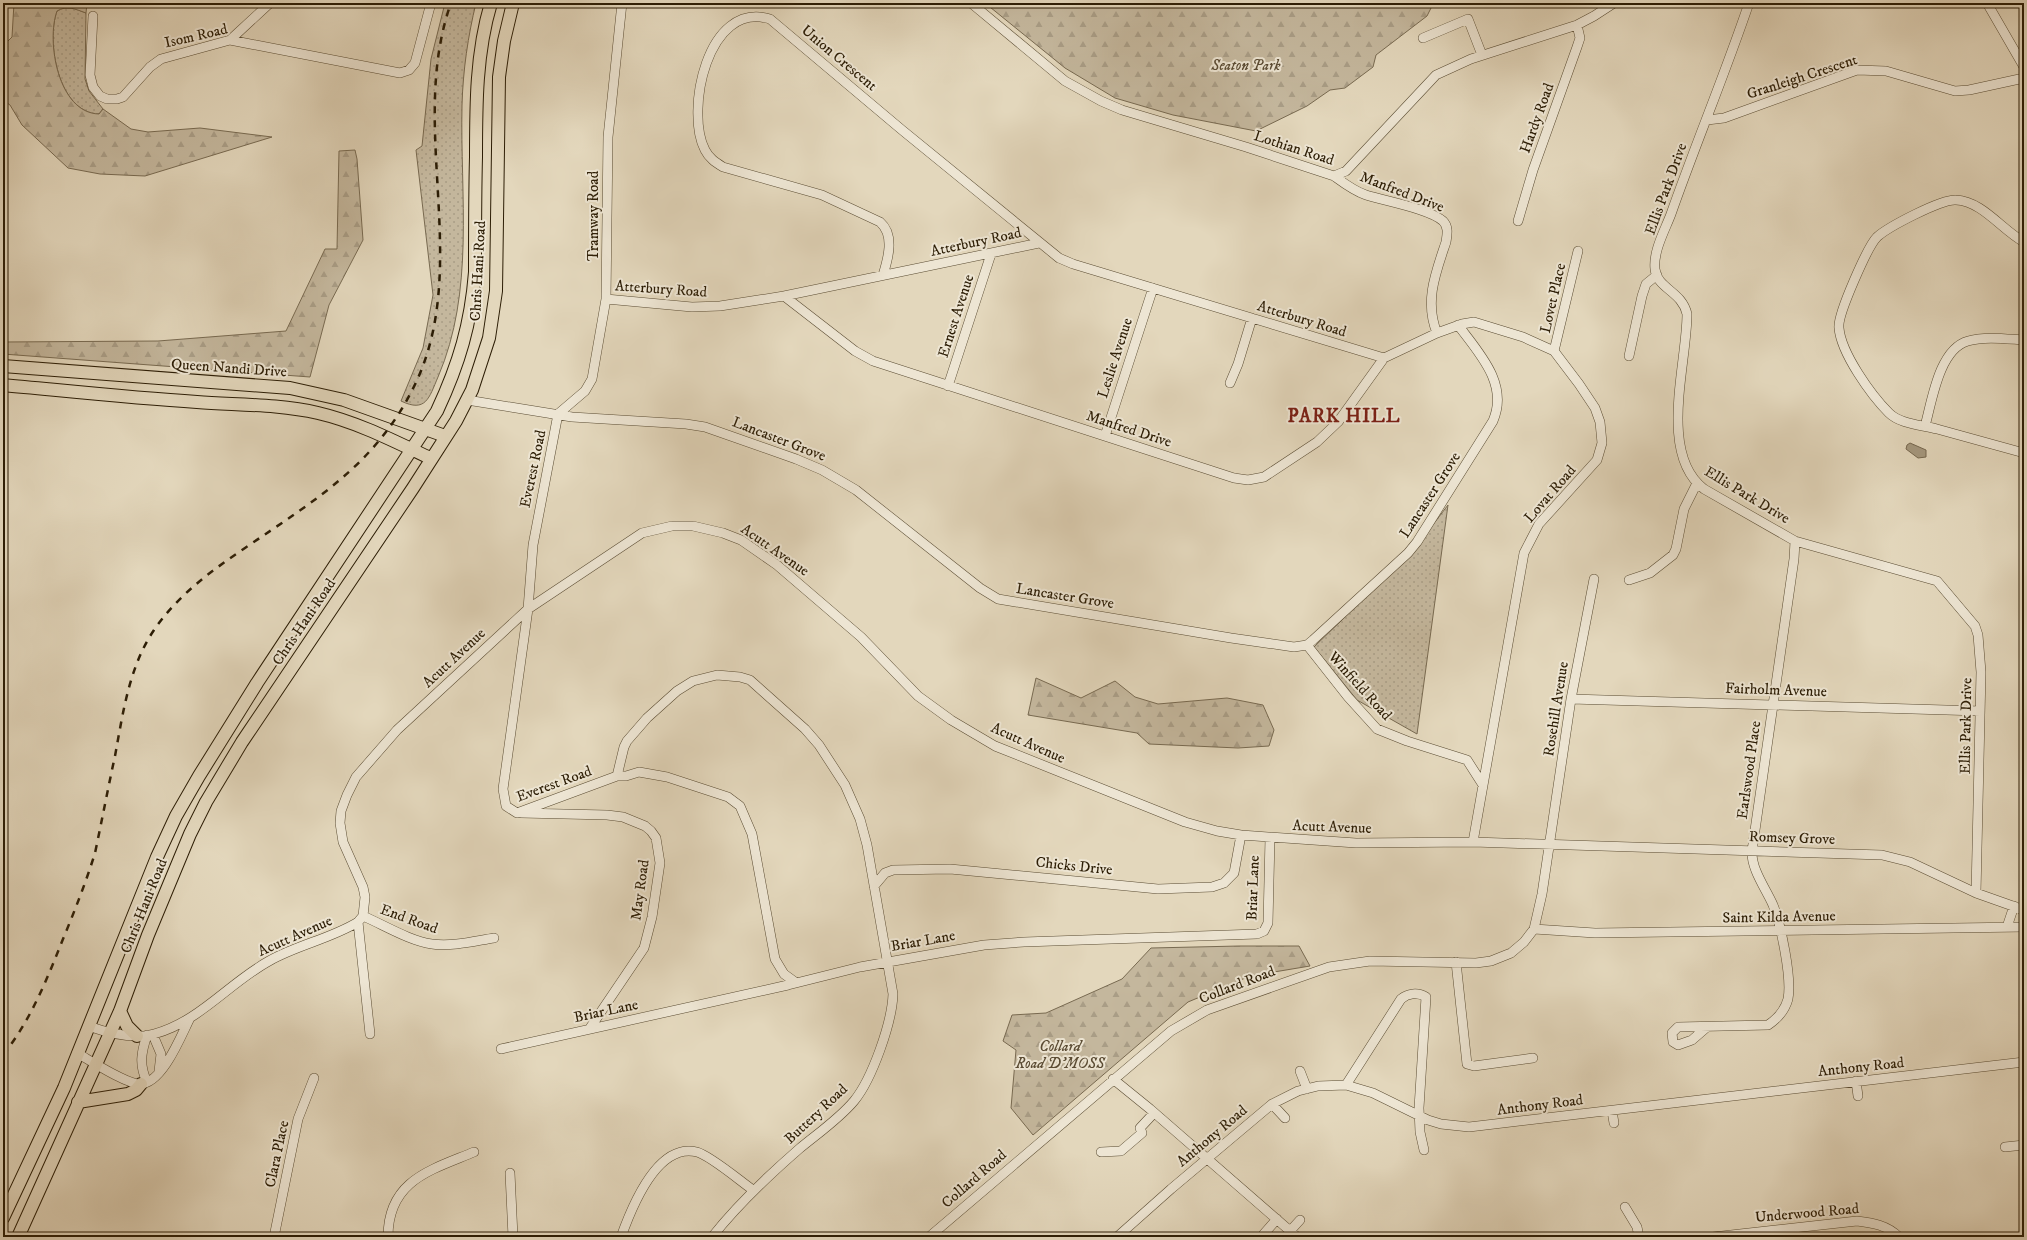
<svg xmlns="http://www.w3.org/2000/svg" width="2027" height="1240" viewBox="0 0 2027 1240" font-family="'IM FELL DW Pica',serif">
<defs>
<pattern id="grass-dots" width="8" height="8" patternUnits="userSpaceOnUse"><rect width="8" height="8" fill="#c4b79d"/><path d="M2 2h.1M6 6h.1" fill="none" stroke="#a99d86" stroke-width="1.8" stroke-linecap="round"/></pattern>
<pattern id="forest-firs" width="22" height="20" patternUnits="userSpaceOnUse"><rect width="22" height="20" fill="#c4b79d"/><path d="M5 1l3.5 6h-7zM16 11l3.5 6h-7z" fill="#a99d86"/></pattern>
<pattern id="water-ripples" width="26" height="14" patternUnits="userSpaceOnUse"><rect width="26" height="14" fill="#a5987e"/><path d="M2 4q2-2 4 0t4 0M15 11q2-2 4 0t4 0" fill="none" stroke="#877b65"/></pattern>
</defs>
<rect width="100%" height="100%" fill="#e3d7bc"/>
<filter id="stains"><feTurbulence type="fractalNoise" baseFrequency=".005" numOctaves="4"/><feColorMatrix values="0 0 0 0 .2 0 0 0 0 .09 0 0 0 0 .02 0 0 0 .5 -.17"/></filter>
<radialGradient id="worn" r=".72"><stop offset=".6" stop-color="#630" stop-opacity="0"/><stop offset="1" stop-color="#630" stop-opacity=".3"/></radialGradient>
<!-- grass -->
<path fill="url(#grass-dots)" stroke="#786a51" d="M445 3H476C468 36 463 70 462 105 460 196 475 291 438 377 429 398 426 413 401 401L423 348 433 295 416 150 422 146 431 59Z
M63 8H73L86 13 85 79 89 91 103 109 99 114C58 113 46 41 57 11Z
M1448 505 1417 734 1357 700 1314 647 1412 552Z"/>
<!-- forest -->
<path fill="url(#forest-firs)" stroke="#786a51" d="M14 3H87L86 13C75 9 67 5 57 11 46 41 58 113 99 114L103 109 131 129 148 132 200 128 272 137 145 176 100 174 68 168 22 125 10 105 3 100V41L7 42 12 37Z
M985 3H1440L1432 6 1427 16 1376 55 1373 67 1345 88 1330 90 1307 106 1256 131 1173 115 1115 98 1065 68Z
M355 150 357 159 363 240 329 305 310 377 3 354V342L158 341 286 331 325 249H337L339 151Z
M1036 678 1081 698 1115 681 1135 697 1158 704 1227 698 1263 705 1274 730 1269 746 1238 748 1149 744 1137 733 1028 715Z
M1239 946H1299L1310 966 1250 976 1188 1002 1033 1135 1011 1108 1016 1050 1003 1041 1012 1015 1046 1013 1122 979 1151 948Z"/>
<!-- water -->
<path fill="url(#water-ripples)" stroke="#75674e" d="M1910 443 1926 450V457L1918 458 1906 449 1907 445Z"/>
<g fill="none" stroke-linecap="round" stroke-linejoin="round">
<defs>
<path id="minor" d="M971 3 1065 81 1101 101 1122 110 1246 147 1334 176 1346 171 1436 75 1471 59 1577 25 1594 16 1614 3
M1749 3C1725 74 1696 143 1671 214 1665 230 1653 251 1655 269 1657 289 1682 291 1687 314 1687 364 1658 454 1704 489L1795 541 1937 581 1975 626 1978 635 1981 672 1976 893
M1987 3 2024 67
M93 16 90 75 93 87 100 96 107 99H117L123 97 150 67 161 59 230 40 400 73 409 70 415 63 431 3
M1423 38 1468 19 1482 55
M230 40 270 3
M1707 120 1724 118 1857 70 1886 71 1955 91 1969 90 2024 78
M1334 176C1345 184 1354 191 1366 195 1385 201 1430 209 1443 221 1449 227 1447 235 1446 242 1436 272 1424 301 1437 333
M1518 221 1533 170 1577 47 1580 38 1577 25
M2024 242C2002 230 1982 201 1956 200 1941 199 1888 227 1877 237 1868 246 1837 315 1839 328 1841 353 1871 395 1889 413 1900 424 1922 425 1937 429 1966 437 1995 445 2024 453
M883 275C888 259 895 235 880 222L822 195 723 167C715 162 709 158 705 150 685 112 707 0 770 19L902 130 1059 258 1073 264 1384 358
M784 296 855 351 873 361 1234 478 1248 480 1264 477 1317 442 1338 422 1384 358 1437 333 1462 324 1474 322 1523 337 1554 351 1579 384 1595 408 1600 422 1602 443 1597 460 1539 524 1524 553 1473 842
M606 299 692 307 720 306 784 296 1039 243
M1554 351 1578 251
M1629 356 1642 296 1646 284 1657 275
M1230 383 1238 364 1252 318
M948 386 991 254
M467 400 572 417 686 424 705 427 796 459 822 470 856 490 980 588 998 599 1231 638 1294 647 1307 645 1313 640 1408 553 1417 542 1493 421C1509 384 1479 353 1458 325
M558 414 533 545 528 609 503 789 506 806 517 813 617 776H626L639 772 667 777 728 797 740 806 752 834 775 959 784 974 795 982
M558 414 585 391 592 379 606 299 608 137 622 3
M1925 426C1932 401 1939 349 1968 341 1985 336 2007 339 2024 340
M1105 436 1153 288
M1629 580 1650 573 1673 555 1676 549 1684 509 1697 483
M1307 645 1348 697 1377 729 1407 741 1467 760 1483 785
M1571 699 1980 711
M617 776 624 747 627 741 647 718 677 691 693 681 717 675 740 677 750 680 805 729 819 745 845 785 860 819 867 845 893 994C892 1023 872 1079 854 1101 839 1119 817 1134 799 1149 768 1176 738 1204 712 1237
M521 813 607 815 623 817 645 826 651 831 656 838 660 863 652 917 644 948 590 1028
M874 886 885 873 893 870 950 869 1158 889 1212 887 1224 883 1234 873 1241 835
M363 916C384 925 410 941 432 944 452 947 475 941 494 938
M358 922 370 1034
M2007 927 2014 906
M1534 929 1595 933 2024 927
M1456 962 1467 1064 1474 1066 1533 1058
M88 1026C108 1033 133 1040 154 1034 199 1022 229 983 269 961 297 945 330 939 358 922L363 916 365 897 363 887 343 842 340 823 341 811 347 795 356 777 397 730 528 609 642 533 672 526H693L723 533 741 540 777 565 861 637 918 696 951 720 995 746 1185 822 1217 831 1241 835 1356 843 1473 842 1882 855 1910 862 1976 893 2024 910
M1707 1027 1692 1040 1678 1045 1673 1042 1672 1033 1678 1027 1768 1025C1777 1019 1785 1010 1788 999 1792 978 1781 925 1773 905 1766 889 1751 869 1752 851L1794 559 1795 541
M153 1035 161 1054 159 1071
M501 1049 788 985 860 967 984 945 1024 942 1257 934 1264 931 1268 923 1270 838
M77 1053C91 1061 126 1084 140 1084 162 1084 181 1036 189 1020
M1300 1071 1307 1089
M1113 1079 1150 1109 1297 1237
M1856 1081 1858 1096
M147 1082C139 1065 141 1053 147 1035
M1346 1085 1401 999C1408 993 1418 992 1426 997L1419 1108 1420 1132 1424 1150
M1272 1104 1285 1118
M1612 1111 1614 1123
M2005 1147 2024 1145
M1101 1152 1121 1151 1142 1133 1140 1128 1154 1113
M510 1173 513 1237
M1625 1207 1637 1227 1639 1237
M1290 1231 1300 1220
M274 1237 298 1119 314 1078
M388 1237C388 1180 431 1170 474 1152
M621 1237C631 1209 657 1142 697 1152 711 1156 740 1181 753 1190
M929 1237 1171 1031 1207 1010 1329 967 1370 961 1476 963 1491 961 1511 953 1524 942 1534 929 1542 894 1571 699 1594 579
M1117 1237 1171 1189 1272 1104 1298 1091 1318 1086 1346 1085 1373 1093 1428 1120 1441 1124 1469 1127 2024 1062
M1261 1237 1277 1219
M1713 1237 1857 1221C1873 1223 1887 1225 1899 1237"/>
<path id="major" d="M3 366 290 388 344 400 445 436
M3 385C68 391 132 398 197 402 237 405 279 404 318 413 357 422 394 441 430 458
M120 1011 127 1026 137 1036
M78 1102 128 1094 136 1090 141 1084
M3 1218 64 1088 157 857 176 816 199 776 257 683 437 411C459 364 471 324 475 272 475 234 475 195 476 157 476 105 476 53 491 3
M18 1237 120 1011 148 935 190 834 206 802 242 742 413 488 456 421 472 390 489 338 496 291 499 77 504 41 513 3"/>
</defs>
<!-- minor casing -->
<use href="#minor" stroke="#5a4c33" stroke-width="10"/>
<!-- major casing -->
<use href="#major" stroke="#2c1d05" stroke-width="14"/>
<!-- minor -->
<use href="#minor" stroke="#ede5d3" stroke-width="9"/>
<!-- major -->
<use href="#major" stroke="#e3d7bc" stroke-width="12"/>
<!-- rail -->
<path stroke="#2c1d05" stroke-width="2.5" stroke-dasharray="7 7" stroke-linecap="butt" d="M3 1055C31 1020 47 979 63 939 75 910 86 882 95 853 102 820 108 788 115 756 123 713 129 667 154 630 178 595 211 571 245 548 318 498 380 462 418 378 470 260 408 124 451 3"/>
</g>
<g text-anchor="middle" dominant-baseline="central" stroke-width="4" stroke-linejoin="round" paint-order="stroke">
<!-- street labels -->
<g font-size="15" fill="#2c1d05" stroke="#ede5d3">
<text transform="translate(196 36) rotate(-13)">Isom Road</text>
<text transform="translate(839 58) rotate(40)">Union Crescent</text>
<text transform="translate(1802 77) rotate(-18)">Granleigh Crescent</text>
<text transform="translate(1537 118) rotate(-70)">Hardy Road</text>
<text transform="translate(1294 148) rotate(18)">Lothian Road</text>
<text transform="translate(1666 189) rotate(-70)">Ellis Park Drive</text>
<text transform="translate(1402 192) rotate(21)">Manfred Drive</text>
<text transform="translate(593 216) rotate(-90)">Tramway Road</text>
<text transform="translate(976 242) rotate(-12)">Atterbury Road</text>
<text transform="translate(478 271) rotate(-87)">Chris Hani Road</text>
<text transform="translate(661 289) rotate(4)">Atterbury Road</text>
<text transform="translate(1553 298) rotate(-77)">Lovet Place</text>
<text transform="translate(956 316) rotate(-72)">Ernest Avenue</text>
<text transform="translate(1302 319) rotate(17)">Atterbury Road</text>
<text transform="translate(1115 358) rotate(-72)">Leslie Avenue</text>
<text transform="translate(229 368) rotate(4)">Queen Nandi Drive</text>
<text transform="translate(1129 429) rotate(18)">Manfred Drive</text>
<text transform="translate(779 439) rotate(21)">Lancaster Grove</text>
<text transform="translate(533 469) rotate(-78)">Everest Road</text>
<text transform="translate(1550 494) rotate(-49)">Lovat Road</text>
<text transform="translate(1430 495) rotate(-57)">Lancaster Grove</text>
<text transform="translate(1747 495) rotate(31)">Ellis Park Drive</text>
<text transform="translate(775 550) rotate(35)">Acutt Avenue</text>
<text transform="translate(1065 596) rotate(9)">Lancaster Grove</text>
<text transform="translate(304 622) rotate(-56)">Chris Hani Road</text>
<text transform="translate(454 658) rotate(-43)">Acutt Avenue</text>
<text transform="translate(1360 686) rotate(48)">Winfield Road</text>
<text transform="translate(1776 690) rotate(2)">Fairholm Avenue</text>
<text transform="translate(1556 709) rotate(-81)">Rosehill Avenue</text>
<text transform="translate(1966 726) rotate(-89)">Ellis Park Drive</text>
<text transform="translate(1028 743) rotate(24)">Acutt Avenue</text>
<text transform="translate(1749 770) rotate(-82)">Earlswood Place</text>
<text transform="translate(554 784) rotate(-20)">Everest Road</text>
<text transform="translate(1332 827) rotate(2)">Acutt Avenue</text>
<text transform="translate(1792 838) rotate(2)">Romsey Grove</text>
<text transform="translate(1074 866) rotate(6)">Chicks Drive</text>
<text transform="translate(1253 888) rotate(-88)">Briar Lane</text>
<text transform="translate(640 890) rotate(-82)">May Road</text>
<text transform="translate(144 906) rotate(-68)">Chris Hani Road</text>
<text transform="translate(1779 917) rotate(-1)">Saint Kilda Avenue</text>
<text transform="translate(409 919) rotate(20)">End Road</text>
<text transform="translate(295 936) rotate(-24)">Acutt Avenue</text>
<text transform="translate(923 941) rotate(-10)">Briar Lane</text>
<text transform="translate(1237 985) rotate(-21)">Collard Road</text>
<text transform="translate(606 1011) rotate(-12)">Briar Lane</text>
<text transform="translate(1861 1067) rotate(-6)">Anthony Road</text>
<text transform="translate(1540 1105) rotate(-7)">Anthony Road</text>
<text transform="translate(816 1114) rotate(-43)">Buttery Road</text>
<text transform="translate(1212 1136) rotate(-40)">Anthony Road</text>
<text transform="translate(277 1154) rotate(-78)">Clara Place</text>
<text transform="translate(974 1179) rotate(-41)">Collard Road</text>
<text transform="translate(1807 1213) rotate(-5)">Underwood Road</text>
</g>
<!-- park labels -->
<g font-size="15" font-style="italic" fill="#5a4b33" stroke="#ede5d3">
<text x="1246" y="65">Seaton Park</text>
<text x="1060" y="1046">Collard<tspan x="1060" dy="17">Road D'MOSS</tspan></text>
</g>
<!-- district labels -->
<g font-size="19" font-weight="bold" letter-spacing="1" fill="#7a1f14" stroke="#ede5d3">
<text x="1344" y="416">PARK HILL</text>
</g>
</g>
<!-- margin -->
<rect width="2027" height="1240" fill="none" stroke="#e3d7bc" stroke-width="16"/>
<rect x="4" y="4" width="2019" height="1232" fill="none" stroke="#2c1d05" stroke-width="2"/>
<rect x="8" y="8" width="2011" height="1224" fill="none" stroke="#2c1d05"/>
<rect width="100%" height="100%" filter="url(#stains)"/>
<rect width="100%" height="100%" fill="url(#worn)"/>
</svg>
